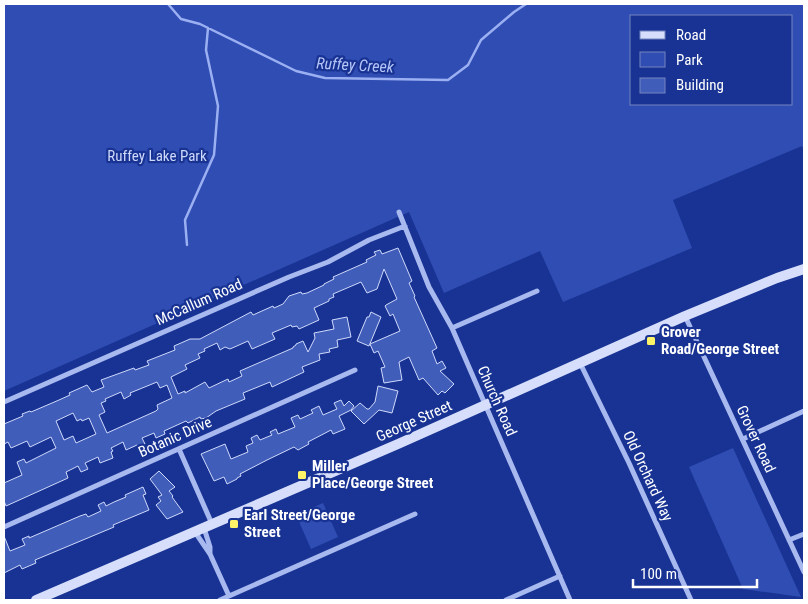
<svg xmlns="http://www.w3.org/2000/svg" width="808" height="604" viewBox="0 0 808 604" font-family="'Roboto Condensed',sans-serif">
<rect width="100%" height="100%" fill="#183393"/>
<!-- green -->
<path fill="#2f4db2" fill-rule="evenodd" d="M4 4H804V151L802 146 673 200 692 248 563 302 540 251 444 293 409 212 4 391ZM632 16H792V104H632Z
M733 448 801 597 743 589 689 467Z
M323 503 338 537 311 549 296 515Z"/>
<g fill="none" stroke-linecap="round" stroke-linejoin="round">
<!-- stream -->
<path stroke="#9bb0f2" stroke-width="2.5" d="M168 4 181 19 200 24 296 71 325 78 448 80 468 65 481 40 514 12 526 4
M187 245 185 220 214 155 218 106 206 50 208 28"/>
</g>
<!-- building -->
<path fill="#415dba" stroke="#cfd9fb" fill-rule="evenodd" d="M398 248 412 281 409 283 415 296 414 297 437 348 432 351 437 364 442 361 446 368 440 371 454 384 445 393 442 391 438 395 423 378 419 380 409 357 399 362 402 380 384 383 381 368 385 367 378 351 374 353 370 344 400 331 393 314 390 316 385 306 386 305 397 299 384 269 377 289 367 293 361 282 333 294 334 297 329 299V301L314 308 319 320 299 329 297 326 292 327 291 325 272 333 275 339 252 349 248 341 230 349 225 347 220 350 217 343 204 349 205 351 198 354 200 358 185 365 187 369 171 377 178 394 185 391V393L205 382 209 388 228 379 229 382 242 376 240 371 293 348V347L296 345V344L303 341 308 352 315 338 314 333 334 329 332 320 347 317 351 337 337 340 338 347 329 349 330 352 319 354 320 360 302 367 304 372 272 387 270 382 243 393 245 399 216 411 206 418 201 419 200 417 188 423 186 421 164 431 165 434 156 438 154 433 142 438 145 444 138 447 137 445 126 450 123 442 111 448 113 451 111 452 113 458 100 463 98 457 85 463 88 469 81 472 78 466 66 472 68 478 6 506 4 501V483L22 475 17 462 24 459 26 463 56 448 51 437 30 447 27 441 11 448 8 442 4 444V424L23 416 22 414 30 411 31 412 59 400 70 395 69 393 87 385 92 392 104 387 101 380 134 368 135 370 149 365 147 361 175 350 174 346 181 343 190 339H200L251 312 253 315 273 306 274 308 283 304 289 296 301 292 302 294 307 293 324 285V284L334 279 333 277 367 262 366 260 376 255 374 252 380 250 382 254ZM157 382 160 388 167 385 172 398 157 405 158 409 156 411 107 433 99 415 105 412 101 403 106 401 105 399 121 392 124 399 131 395 130 393ZM73 413 77 421 81 419 82 421 89 418 96 434 76 443 73 436 64 440 56 421Z
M371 312 381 317 369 346 357 341 367 317H369Z
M378 386 398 391 392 413 379 410 364 424 351 411 360 403 367 409H369L375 402Z
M341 400 344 406 349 401 354 406 351 410 339 416 345 429 333 434 331 430 308 442 309 444 298 450 294 447 267 460 240 474 241 476 237 478V479L227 484 224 477 214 481 201 454 225 444 231 459 248 452 246 446 253 443 251 438 257 435 260 440 272 435 270 432 276 429 278 434 295 427 291 418 298 415 300 419 313 413 311 410 319 406 323 415 337 409 334 403Z
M159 471 175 487 169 491 173 496 172 497 183 512 167 519 156 505 161 501 158 497 162 495 150 479Z
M143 487 146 494 143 495 149 510 113 525 114 527 35 560 36 563 22 569 20 565 4 573V536L10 551 25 545 22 539 29 536V538L80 516 86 514 88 517 101 511 98 505 104 502 106 506 114 502 126 497 125 495Z"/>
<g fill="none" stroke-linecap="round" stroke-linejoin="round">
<!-- minor -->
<path stroke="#a8b9f0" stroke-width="5" d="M399 212 429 287 452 328 570 600
M685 316 804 572
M452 328 537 291
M580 363 629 463 691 600
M4 402 289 277 328 262 369 240 405 226
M743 439 804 411
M179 449 212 524
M4 527 355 370
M204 528 210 547V554
M195 532 210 554 229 596
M789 540 804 534
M220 600 415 514
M506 600 560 576"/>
<!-- secondary -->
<path stroke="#d6defb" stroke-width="10" d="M36 600 398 444 685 316 777 278 804 269"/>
</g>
<!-- markers -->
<g fill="#fff467" stroke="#183393" stroke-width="2">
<rect x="646" y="336" width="10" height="10" rx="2.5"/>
<rect x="297" y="470" width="10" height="10" rx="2.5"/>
<rect x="229" y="519" width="10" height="10" rx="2.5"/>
</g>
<g text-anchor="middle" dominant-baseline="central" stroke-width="4.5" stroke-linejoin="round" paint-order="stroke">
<!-- park labels -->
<g font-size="15" fill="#cfd9fb" stroke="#183393">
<text x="157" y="156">Ruffey Lake Park</text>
</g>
<!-- street labels -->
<g font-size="15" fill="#fff" stroke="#183393">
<text transform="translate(199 302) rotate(-24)">McCallum Road</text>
<text transform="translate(497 401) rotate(66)">Church Road</text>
<text transform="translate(414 421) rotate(-24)">George Street</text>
<text transform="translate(175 437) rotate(-24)">Botanic Drive</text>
<text transform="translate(756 439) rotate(65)">Grover Road</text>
<text transform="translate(648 476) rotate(65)">Old Orchard Way</text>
</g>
<!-- poi labels -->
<g font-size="15" font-weight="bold" fill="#fff" stroke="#183393" text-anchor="start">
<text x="661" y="332">Grover<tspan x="661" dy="17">Road/George Street</tspan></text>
<text x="312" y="466">Miller<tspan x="312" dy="17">Place/George Street</tspan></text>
<text x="244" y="515">Earl Street/George<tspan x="244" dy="17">Street</tspan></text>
</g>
<!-- water labels -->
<g font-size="16" font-style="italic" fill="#b5c4f7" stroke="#183393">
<text transform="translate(355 65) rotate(3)">Ruffey Creek</text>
</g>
</g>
<!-- border -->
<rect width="808" height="604" fill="none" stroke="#ffffff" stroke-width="10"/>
<!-- legend -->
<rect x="630" y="15" width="162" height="90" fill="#183393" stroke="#7485be"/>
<rect x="640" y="31" width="25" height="8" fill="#d6defb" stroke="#7485be"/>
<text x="676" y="40" font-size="15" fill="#ffffff">Road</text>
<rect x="640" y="52" width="25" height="15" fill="#2f4db2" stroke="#7485be"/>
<text x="676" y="65" font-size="15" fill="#ffffff">Park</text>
<rect x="640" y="78" width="25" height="15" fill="#415dba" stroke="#7485be"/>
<text x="676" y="90" font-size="15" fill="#ffffff">Building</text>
<!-- scale -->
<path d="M633 579v8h124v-8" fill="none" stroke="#ffffff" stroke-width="2.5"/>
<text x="640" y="579" font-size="15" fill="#ffffff" stroke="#183393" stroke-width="4" paint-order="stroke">100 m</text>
</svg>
